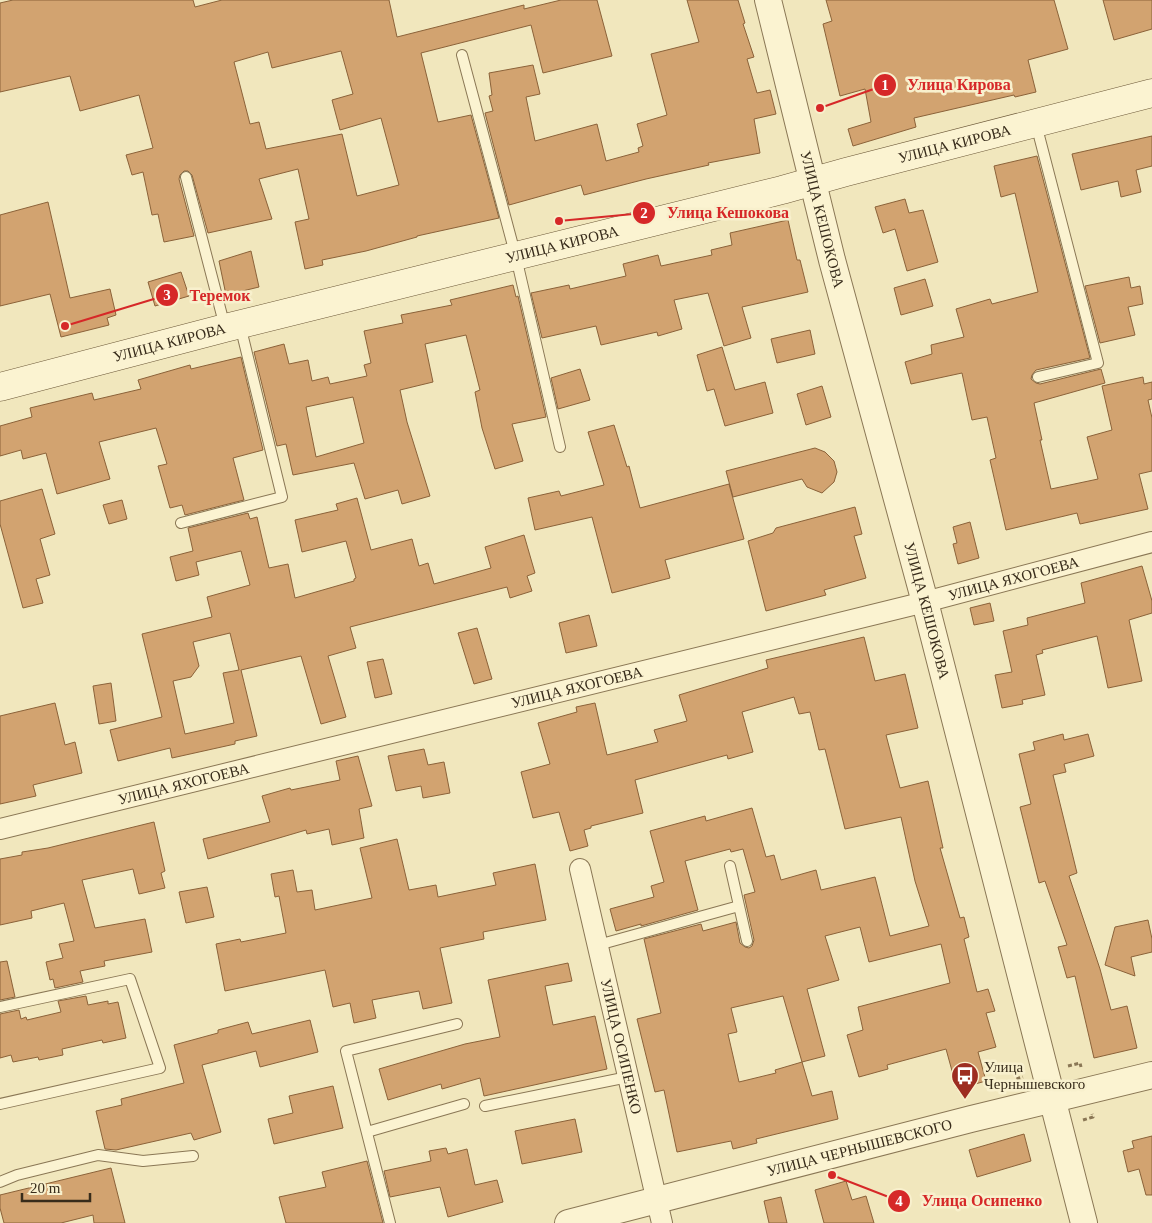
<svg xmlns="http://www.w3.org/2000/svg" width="1152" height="1223" viewBox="0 0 1152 1223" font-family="'Times New Roman',serif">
<rect width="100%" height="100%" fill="#f1e7bd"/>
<!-- building -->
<path fill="#d2a370" stroke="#8b6239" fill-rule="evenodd" d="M13 0H193L195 7 222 0H389L397 37 524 5V9L561 0H597L612 56 543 73 531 25 421 53 438 122 471 115 499 218 417 236V237L366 251 322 260 323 265 305 269 295 222 309 219 298 169 259 179 272 219 208 233 192 175 188 171H184L180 175 179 179 194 236 164 242 158 214 152 215 143 172 132 175 126 155 153 148 139 95 80 111 70 76 0 92V3ZM341 51 353 94 332 100 340 130 381 118 399 185 357 196 342 134 266 149 259 122 250 124 234 62 268 52 272 68Z
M687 0H738L745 23 743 24 754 57 747 59 757 93 770 90 776 114 754 119 760 153 708 163 709 165 646 179 584 195 581 185 509 205 485 113 493 111 489 96 492 95 489 73 533 65 540 94 526 97 535 141 597 124 606 161 639 152 638 148 643 146 637 124 667 115 651 54 699 42Z
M826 0H1054L1068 49 1028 60 1036 92 1015 97 1014 95 914 118 916 127 853 146 848 129 871 122 865 89 840 96 823 24 832 21Z
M1103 0H1152V29L1114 40Z
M1152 136V166L1136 170 1141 192 1121 197 1118 181 1081 190 1072 154Z
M1037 156 1090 358 1036 370 1032 375 1031 379 1036 383 1040 384 1101 369 1105 383 1034 403 1042 440H1040L1051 489 1098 479 1087 437 1112 430 1102 386 1143 377 1144 384 1152 382V399L1148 400 1152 418V471L1139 474 1148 509 1080 524 1077 513 1006 530 990 460 996 458 987 417 972 420 962 373 911 384 905 362 932 354 931 345 964 337 956 309 990 299 992 304 1038 292 1015 193 1001 197 994 166Z
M905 199 909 213 923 210 938 262 907 271 895 229 883 233 875 207Z
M48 202 70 298 110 289 116 315 107 318 109 325 61 337 50 294 0 306V215Z
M788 220 797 260H800L808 292 742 307 751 338 724 346 708 293 674 300 682 329 658 336 657 332 601 345 596 326 542 338 531 293 569 285 570 289 626 276 623 264 658 255 661 266 712 255 711 250 732 245 730 233Z
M251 251 259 287 226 295 219 261Z
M181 272 189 296 155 306 148 282Z
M1129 277 1131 288 1140 286 1143 304 1128 307 1135 335 1100 343 1085 286Z
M925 279 933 306 901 315 894 288Z
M513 285 516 297 518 296 546 417 512 424 523 461 495 469 482 428 475 392 480 390 466 335 425 344 433 382 400 390 407 422 430 496 402 504 398 490 365 499 354 463 293 475 286 444 277 446 254 352 284 344 289 364 308 360 312 381 328 377 330 384 367 376 364 365 371 363 364 331 403 323 401 315 452 305 450 300ZM353 397 364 443 316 457 306 407Z
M810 330 815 354 777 363 771 339Z
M722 347 735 390 765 382 773 413 725 426 714 389 707 391 697 355Z
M241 357 263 450 233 458 244 500 185 515 182 505 170 508 158 466 167 464 156 428 99 442 110 479 57 494 46 453 23 459 21 450 0 456V426L32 417 30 408 92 393 94 400 141 389 138 380 190 365 191 369Z
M580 369 590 400 558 409 551 378Z
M822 386 831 417 806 425 797 394Z
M614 425 627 467 629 466 640 508 729 484 744 539 665 560 670 578 612 593 592 517 535 530 528 498 559 491 561 496 604 485 588 432Z
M815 448 825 452 834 461 837 472 834 482 822 493 807 487 802 479 733 497 726 471Z
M42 489 55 534 40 539 50 575 36 579 43 603 23 608 0 524V501Z
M357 498 371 550 412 539 419 566 428 563 434 584 491 568 485 547 524 535 535 573 527 576 532 591 510 598 507 587 350 627 356 648 328 656 346 717 321 724 301 656 241 670 257 736 235 741V744L172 758 170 748 118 761 110 730 162 717 142 634 212 617 207 597 250 585 241 551 196 562 199 575 176 581 170 557 193 551 188 528 248 513 250 519 257 517 269 568 288 564 295 598 354 581V579L356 578 346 541 302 552 295 520 338 510 336 504ZM230 633 239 670 223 673 234 723 185 734 173 681 191 677 199 666 193 642Z
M122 500 127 519 109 524 103 505Z
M855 507 862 534 854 536 866 578 824 590 826 595 766 611 748 541 773 533 776 528Z
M970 522 979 558 958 564 953 544 957 543 953 527Z
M1142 566 1152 601V613L1129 620 1142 681 1108 688 1097 636 1042 650 1043 653 1036 655 1045 695 1022 700 1023 704 1002 708 995 675 1012 672 1003 631 1028 625 1027 618 1085 603 1081 583Z
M990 603 994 621 974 625 970 608Z
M589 615 597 646 566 653 559 623Z
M477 628 492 679 474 684 458 633Z
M864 637 875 681 905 674 918 728 886 735 900 788 928 781 943 848H940L960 918 964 917 969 937 964 939 977 992 988 989 995 1011 986 1013 996 1047 978 1052 986 1081 957 1089 946 1049 887 1065 888 1069 859 1077 847 1035 863 1030 858 1007 950 983 941 944 869 962 860 927 825 936 839 980 807 989 825 1056 802 1062 812 1096 832 1091 838 1119 756 1139 757 1143 733 1149 731 1141 677 1152 664 1090 655 1092 637 1019 661 1013 644 939 701 924 703 931 736 922 740 943 745 947 749 948 752 946 754 940 744 895 755 892 743 849 731 852 730 849 685 861 698 910 641 926V924L616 931 610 909 654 897 651 886 664 882 650 831 705 816 706 821 752 808 766 857 774 855 781 880 816 870 821 890 875 877 890 936 929 926 915 881 901 817 845 829 825 749 819 750 810 712 799 714 794 697 742 712 753 752 728 759 727 755 635 780 643 813 591 826V828L584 830 588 846 570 851 559 812 533 818 521 772 550 764 538 723 577 712 576 707 595 703 607 755 658 742 654 730 687 721 679 695 768 668 766 660ZM783 996 802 1062 775 1070 776 1073 739 1082 728 1034 737 1032 731 1008Z
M383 659 392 694 375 698 367 662Z
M111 683 116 721 99 724 93 686Z
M55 703 65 745 75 742 82 773 33 785 36 796 0 804V716Z
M1063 734 1064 740 1088 734 1094 756 1064 764 1066 772 1053 775 1077 873 1069 876 1100 969 1111 1010 1127 1006 1137 1048 1094 1058 1075 976 1067 978 1058 947 1067 945 1045 881 1039 883 1020 807 1031 804 1019 754 1035 750 1033 742Z
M424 749 428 765 444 762 450 793 423 798 421 786 396 791 388 756Z
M358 756 372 806 359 809 364 838 332 845 329 829 307 834 306 830 208 859 203 839 270 822 262 796 290 788 291 790 340 780 336 761Z
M154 822 165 871 161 873 165 888 139 894 133 869 82 880 95 928 145 919 152 952 104 961 105 966 80 971 83 982 55 988 53 979 50 980 46 962 63 958 59 944 74 941 64 903 31 911 32 918 0 925V859L22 855V852L48 848Z
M397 839 409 890 436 885 438 897 496 885 493 873 535 864 546 920 483 932 484 939 440 948 452 1003 423 1009 419 991 372 1000 376 1018 354 1023 350 1003 333 1007 325 970 225 991 216 944 240 939 241 942 286 933 279 896 275 897 271 874 293 870 297 892 312 890 315 910 372 898 360 848Z
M207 887 214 917 186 923 179 892Z
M1148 920 1152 939V952L1131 957 1135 976 1105 965 1115 927Z
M7 961 15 997 0 1000V962Z
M568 963 572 981 545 986 553 1025 595 1016 607 1069 484 1096 480 1078 442 1089 441 1084 388 1100 379 1069 465 1044 500 1037 488 980Z
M86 996 88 1005 108 1001V1004L118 1002 126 1038 103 1043 102 1040 62 1049 63 1055 39 1060 38 1057 13 1062 11 1055 0 1058V1014L19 1010 21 1019 26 1017 27 1020 61 1012 58 1001Z
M310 1020 318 1052 260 1067 256 1051 202 1065 221 1132 194 1140 191 1133 116 1150 105 1149 96 1111 122 1105 121 1099 184 1083 174 1045 218 1033V1030L248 1022 252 1034Z
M333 1086 343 1128 274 1144 268 1119 293 1113 289 1096Z
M575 1119 582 1152 522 1164 515 1131Z
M1024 1134 1031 1161 977 1177 969 1150Z
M1152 1136V1195H1146L1139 1169 1128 1172 1123 1151 1134 1148 1132 1141Z
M446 1148 448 1154 467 1149 475 1185 497 1180 503 1202 448 1217 440 1187 390 1197 384 1171 431 1161 429 1151Z
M367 1161 383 1223H286L279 1197 326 1187 322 1172Z
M111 1168 125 1223H94L93 1215 61 1223H4L0 1208V1195Z
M846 1181 852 1200 866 1196 874 1223H824L815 1190Z
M781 1197 787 1223H769L764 1201Z"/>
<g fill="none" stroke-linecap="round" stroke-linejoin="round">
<defs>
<path id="service" d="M462 55 516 257 560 447
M1036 124 1098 363 1038 377
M186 177 225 327
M181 523 282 497 240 325
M730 866 747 941
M598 945 739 906
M0 1007 130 979 160 1068 0 1104
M485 1106 628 1077
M367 1132 464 1104
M0 1182 17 1175 98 1155 143 1161 193 1156
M390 1223 346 1051 457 1024"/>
<g id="minor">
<path id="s1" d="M0 829 925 602 1152 542"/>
<path id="s2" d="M580 869 662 1223"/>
</g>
<g id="tertiary">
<path id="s3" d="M768 0 832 260 925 602 1084 1223"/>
<path id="s4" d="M568 1223 971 1119 1152 1075"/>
</g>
<g id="secondary">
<path id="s5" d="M0 387 225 328 782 190 846 172 1152 93"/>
</g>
</defs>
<!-- service casing -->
<use href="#service" stroke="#8a7755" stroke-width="12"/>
<!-- minor casing -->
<use href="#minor" stroke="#8a7755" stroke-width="22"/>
<!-- tertiary casing -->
<use href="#tertiary" stroke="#8a7755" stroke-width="28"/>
<!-- secondary casing -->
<use href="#secondary" stroke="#6c5838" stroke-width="29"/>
<!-- path -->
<path stroke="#8a7755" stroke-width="3" stroke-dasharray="4 2.5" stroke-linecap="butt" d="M1068 1066 1080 1063 1081 1067
M1016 1084 1015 1079 1023 1077
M1083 1120 1093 1117 1092 1114"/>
<!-- service -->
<use href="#service" stroke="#fbf3d1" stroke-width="10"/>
<!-- minor -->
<use href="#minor" stroke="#fbf3d1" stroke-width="20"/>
<!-- tertiary -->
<use href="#tertiary" stroke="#fbf3d1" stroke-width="26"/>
<!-- secondary -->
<use href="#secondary" stroke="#fbf3d1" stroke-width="28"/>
</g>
<!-- icons -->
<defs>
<symbol id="bus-pin" viewBox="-11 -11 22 30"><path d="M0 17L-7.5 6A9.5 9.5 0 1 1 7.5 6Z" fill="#9d2d21" stroke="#f8f0cd"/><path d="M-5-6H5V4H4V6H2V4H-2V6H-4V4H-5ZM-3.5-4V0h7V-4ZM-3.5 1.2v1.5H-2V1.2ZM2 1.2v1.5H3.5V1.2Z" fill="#fff"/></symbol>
</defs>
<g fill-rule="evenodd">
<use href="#bus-pin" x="949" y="1060" width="32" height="43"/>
</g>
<g text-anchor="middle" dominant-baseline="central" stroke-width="5" stroke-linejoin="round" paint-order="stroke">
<!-- street labels -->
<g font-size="15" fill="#382c1b" stroke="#f8f0cd">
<text stroke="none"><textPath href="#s5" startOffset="985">УЛИЦА КИРОВА</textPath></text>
<text stroke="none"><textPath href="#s3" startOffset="226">УЛИЦА КЕШОКОВА</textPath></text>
<text stroke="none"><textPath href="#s5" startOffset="580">УЛИЦА КИРОВА</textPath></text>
<text stroke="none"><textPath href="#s5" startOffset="175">УЛИЦА КИРОВА</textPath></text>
<text stroke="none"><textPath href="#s1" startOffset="1044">УЛИЦА ЯХОГОЕВА</textPath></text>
<text stroke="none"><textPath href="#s3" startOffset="631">УЛИЦА КЕШОКОВА</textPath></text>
<text stroke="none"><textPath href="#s1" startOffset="594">УЛИЦА ЯХОГОЕВА</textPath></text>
<text stroke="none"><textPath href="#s1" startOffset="189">УЛИЦА ЯХОГОЕВА</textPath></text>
<text stroke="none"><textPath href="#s2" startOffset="182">УЛИЦА ОСИПЕНКО</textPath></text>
<text stroke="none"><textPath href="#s4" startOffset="301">УЛИЦА ЧЕРНЫШЕВСКОГО</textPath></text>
</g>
<!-- poi labels -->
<g font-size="15" fill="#382c1b" stroke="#f8f0cd" text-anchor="start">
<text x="984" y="1067">Улица<tspan x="984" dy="17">Чернышевского</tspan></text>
</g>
</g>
<!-- callouts -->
<path fill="none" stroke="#d62828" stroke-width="2" d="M820 108L885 85M559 221L644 213M65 326L167 295M832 1175L899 1201"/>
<g fill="#d62828" stroke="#f8f0cd" stroke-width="2">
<circle cx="820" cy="108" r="5"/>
<circle cx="559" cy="221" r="5"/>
<circle cx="65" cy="326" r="5"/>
<circle cx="832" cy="1175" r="5"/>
<circle cx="885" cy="85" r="12"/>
<circle cx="644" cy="213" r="12"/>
<circle cx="167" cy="295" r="12"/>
<circle cx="899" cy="1201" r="12"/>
</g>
<g font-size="15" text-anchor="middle" font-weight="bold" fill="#fff">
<text x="885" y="90">1</text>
<text x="644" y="218">2</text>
<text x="167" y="300">3</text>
<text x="899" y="1206">4</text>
</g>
<g font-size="16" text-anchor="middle" font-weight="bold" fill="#d62828" stroke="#f8f0cd" stroke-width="5" stroke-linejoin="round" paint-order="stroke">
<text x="959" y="90">Улица Кирова</text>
<text x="728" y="218">Улица Кешокова</text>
<text x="220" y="301">Теремок</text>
<text x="982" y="1206">Улица Осипенко</text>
</g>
<!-- scale -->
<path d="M22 1193v8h68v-8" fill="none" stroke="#382c1b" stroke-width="2.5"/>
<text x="30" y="1193" font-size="15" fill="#382c1b" stroke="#f8f0cd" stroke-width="4" paint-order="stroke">20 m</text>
</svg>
